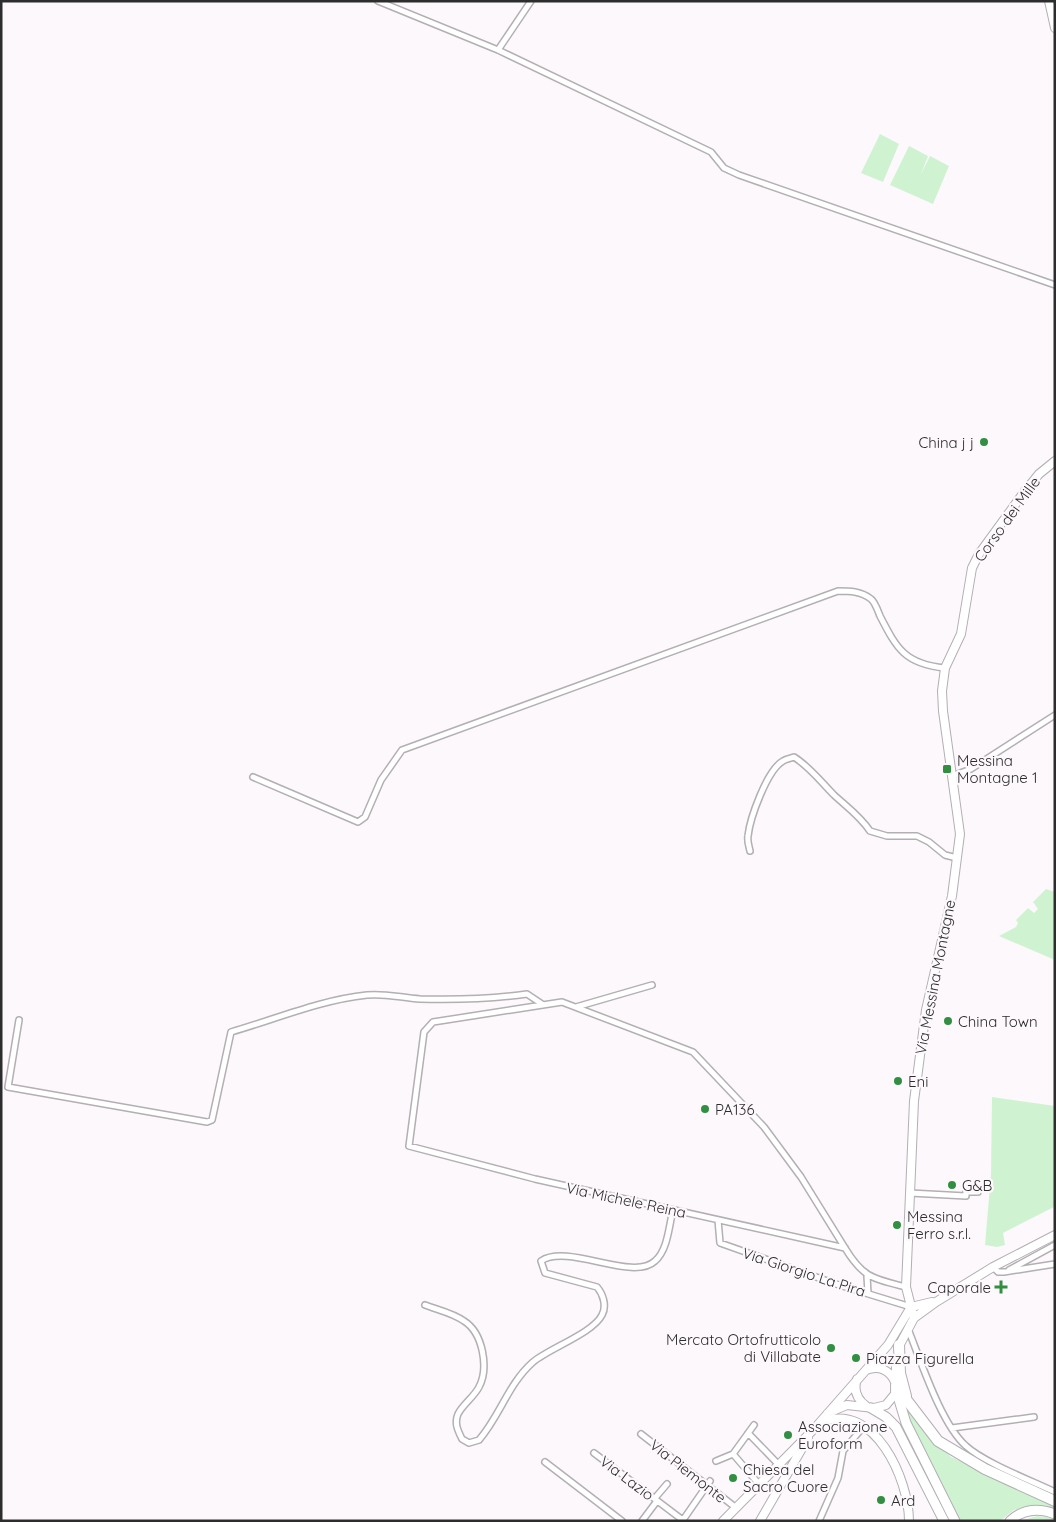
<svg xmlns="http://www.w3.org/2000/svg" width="1056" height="1522" viewBox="0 0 1056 1522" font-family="Quicksand,sans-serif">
<rect width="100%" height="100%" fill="#fcf8fc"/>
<!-- green -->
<path fill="#cff3d1" d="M880 134 899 144 883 182 861 173Z
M909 146 928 156 921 174 930 156 949 166 933 204 890 185Z
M1046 889 1055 892V960L999 936 1016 927 1018 923 1016 920 1028 908 1034 913 1038 909 1033 902Z
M992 1097 1055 1106 1054 1207 1003 1233 1005 1245 997 1247 985 1245 991 1174Z
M905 1406 919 1425 951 1457 1055 1506V1510L1034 1506 1014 1510 1000 1521H959L908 1417Z
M1037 1516 1055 1518V1521H1020Z"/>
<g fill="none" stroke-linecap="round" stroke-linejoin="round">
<defs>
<path id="street" d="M378 1 498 50 531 1
M498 50 711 152 724 168 739 175 1055 285
M952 776 971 769 1055 715
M253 777 358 822 365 817 381 780 402 750 838 591C849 591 861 591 871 599 875 602 878 611 880 616 897 649 905 664 945 668
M750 851C749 846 747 841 748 836 750 818 767 770 783 761 786 759 791 758 794 757 810 767 821 782 834 795 847 807 860 816 870 831L887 836H917L929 842 945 855 957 858
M576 1007 652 985
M19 1020 8 1087 207 1122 212 1120 231 1032C276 1019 320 1000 367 995 385 993 402 998 420 999 456 1000 491 999 527 994L542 1004
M910 1193 966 1196V1192H978
M718 1220 720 1243 836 1284 911 1307
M845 1248 535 1179 409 1146 424 1032 433 1022 562 1002 693 1052 764 1127 801 1177 845 1248C863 1278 874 1279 906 1287
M993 1267 998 1272H1004L1055 1264
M1009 1270 1055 1245
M867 1276 868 1293
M425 1305C438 1310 453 1313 464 1321 483 1333 489 1368 479 1387 474 1397 463 1404 458 1414 454 1423 458 1431 462 1439L469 1443 479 1440C500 1416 508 1384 533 1362 550 1348 593 1333 602 1315 607 1306 603 1294 597 1287L545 1273 541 1261C568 1243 633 1282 655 1261 668 1250 669 1225 673 1210
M908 1329C921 1361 941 1424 966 1446 983 1462 1032 1481 1055 1492
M952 1428 1034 1417
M748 1433 778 1464
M641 1434 735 1507
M594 1453 684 1521
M733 1454 758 1483
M716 1461 733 1454 754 1425
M545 1462 622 1521
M655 1498 667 1484
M683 1520 710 1481
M642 1521 657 1501
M819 1521 838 1478 843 1451 864 1426"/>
<path id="secondary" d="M1049 1 1055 28
M914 1318 906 1287 914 1101 926 1010 952 896 960 834 943 711 942 691 945 668 961 634 972 568 979 554 1022 495 1039 474 1055 461
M898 1348 914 1318 936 1302 993 1267 1055 1235
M866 1370C879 1365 890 1370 895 1382
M857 1379C853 1390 857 1399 866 1406
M828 1413 847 1405 874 1408 886 1405 895 1394 896 1367
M822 1422C874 1401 909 1479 909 1521
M723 1521 815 1428 888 1345 911 1307 932 1302
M760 1521 808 1438"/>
<path id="primary" d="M896 1390 906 1423 955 1521
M871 1408 886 1417 896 1427 944 1521
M1010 1521C1023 1509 1039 1508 1055 1514"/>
<path id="highway" d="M899 1345 900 1373 906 1396
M896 1386 938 1441 985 1469 1055 1501"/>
</defs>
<!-- street casing -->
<use href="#street" stroke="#b3afb4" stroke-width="8"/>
<!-- secondary casing -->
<use href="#secondary" stroke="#b3afb4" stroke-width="10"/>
<!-- primary casing -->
<use href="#primary" stroke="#b3afb4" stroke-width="11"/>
<!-- highway casing -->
<use href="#highway" stroke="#b3afb4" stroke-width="12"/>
<!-- street -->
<use href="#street" stroke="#fff" stroke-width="5"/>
<!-- secondary -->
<use href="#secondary" stroke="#fff" stroke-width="8"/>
<!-- primary -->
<use href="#primary" stroke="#fff" stroke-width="9"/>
<!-- highway -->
<use href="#highway" stroke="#fff" stroke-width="10"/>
</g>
<!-- markers -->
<g fill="#328f41" stroke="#fcf8fc" stroke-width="2">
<circle cx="984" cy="442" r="5"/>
<rect x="942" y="764" width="10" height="10" rx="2.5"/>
<circle cx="948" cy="1021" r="5"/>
<circle cx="898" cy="1081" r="5"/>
<circle cx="705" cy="1109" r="5"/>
<circle cx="952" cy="1185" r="5"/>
<circle cx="897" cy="1225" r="5"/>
<path d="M998.5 1279.5h5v5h5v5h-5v5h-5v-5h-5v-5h5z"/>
<circle cx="831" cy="1348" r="5"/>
<circle cx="856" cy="1358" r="5"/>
<circle cx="788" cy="1435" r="5"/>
<circle cx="733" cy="1478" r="5"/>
<circle cx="881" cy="1500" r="5"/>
</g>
<g text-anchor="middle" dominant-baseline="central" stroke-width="4.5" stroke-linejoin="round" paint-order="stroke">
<!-- poi labels -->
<g font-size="15" fill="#2e2d2e" stroke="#fcf8fc" text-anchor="start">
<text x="974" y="442" text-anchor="end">China j j</text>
<text x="957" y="760">Messina<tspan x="957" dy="17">Montagne 1</tspan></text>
<text x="958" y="1021">China Town</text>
<text x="908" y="1081">Eni</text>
<text x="715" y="1109">PA136</text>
<text x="962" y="1185">G&amp;B</text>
<text x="907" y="1216">Messina<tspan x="907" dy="17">Ferro s.r.l.</tspan></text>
<text x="991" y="1287" text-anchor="end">Caporale</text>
<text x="821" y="1339" text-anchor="end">Mercato Ortofrutticolo<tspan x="821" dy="17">di Villabate</tspan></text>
<text x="866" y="1358">Piazza Figurella</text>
<text x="798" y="1426">Associazione<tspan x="798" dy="17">Euroform</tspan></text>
<text x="743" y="1469">Chiesa del<tspan x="743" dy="17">Sacro Cuore</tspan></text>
<text x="891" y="1500">Ard</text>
</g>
<!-- street labels -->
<g font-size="15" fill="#2e2d2e" stroke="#fcf8fc">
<text transform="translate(1007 519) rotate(-54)">Corso dei Mille</text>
<text transform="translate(935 977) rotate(-79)">Via Messina Montagne</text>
<text transform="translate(626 1200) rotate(12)">Via Michele Reina</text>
<text transform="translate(804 1272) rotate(18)">Via Giorgio La Pira</text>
<text transform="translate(688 1471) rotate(38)">Via Piemonte</text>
<text transform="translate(627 1478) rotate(37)">Via Lazio</text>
</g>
</g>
<!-- border -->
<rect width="1056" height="1522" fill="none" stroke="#2e2d2e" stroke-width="5"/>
</svg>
